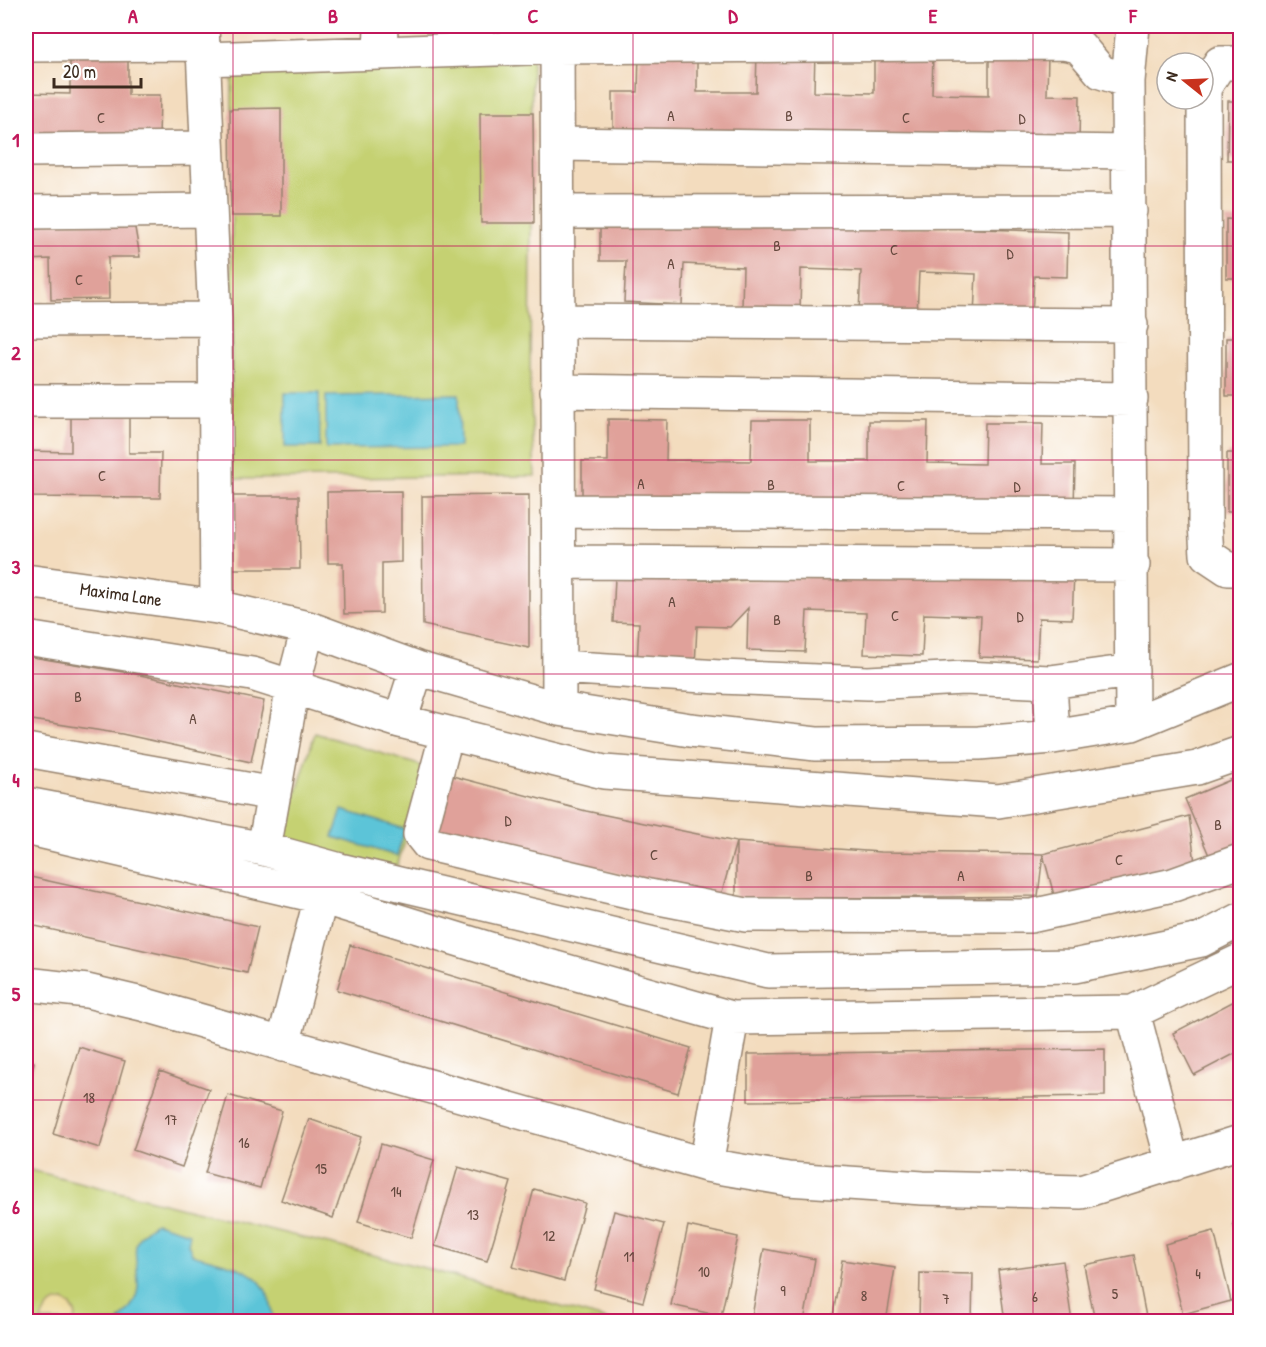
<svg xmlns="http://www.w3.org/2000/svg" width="1266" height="1347" viewBox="0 0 1266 1347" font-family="'Patrick Hand',sans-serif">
<rect width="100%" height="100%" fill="#fff"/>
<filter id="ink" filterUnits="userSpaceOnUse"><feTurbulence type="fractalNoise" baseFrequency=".0167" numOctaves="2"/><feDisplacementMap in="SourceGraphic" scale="12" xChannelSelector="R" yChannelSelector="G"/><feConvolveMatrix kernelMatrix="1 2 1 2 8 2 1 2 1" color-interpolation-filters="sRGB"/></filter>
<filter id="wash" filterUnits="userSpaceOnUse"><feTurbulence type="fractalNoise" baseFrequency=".008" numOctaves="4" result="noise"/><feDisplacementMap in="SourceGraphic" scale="24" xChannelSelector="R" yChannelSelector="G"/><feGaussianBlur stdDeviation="1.35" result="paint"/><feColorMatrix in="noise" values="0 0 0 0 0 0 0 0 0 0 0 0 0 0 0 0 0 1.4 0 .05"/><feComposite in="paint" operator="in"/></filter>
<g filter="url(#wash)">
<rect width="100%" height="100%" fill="#f3dcbe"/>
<!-- green -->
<path fill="#c5d172" stroke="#807e48" stroke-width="1.5" d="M532 60 530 385 535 476 231 479 232 73Z
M315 733 429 768 397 866 276 859Z
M26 1169 421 1267 611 1321 26 1322Z"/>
<!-- sand -->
<path fill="#eeda9e" stroke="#94825e" stroke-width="1.5" d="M64 1301C72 1306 78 1312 75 1321H41C45 1308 50 1302 64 1301Z"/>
<!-- water -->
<path fill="#5bc4d8" stroke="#4b777b" stroke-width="1.5" d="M285 393H319L320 447H285Z
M459 394 460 447 326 448V396Z
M342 810 405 829 397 856 333 837Z
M156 1223 190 1233 188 1244 192 1254C235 1267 271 1268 273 1321H119C128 1311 138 1300 138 1285 138 1255 125 1241 156 1223Z"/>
<g id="blocks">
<!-- building -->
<path fill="#e0a19a" d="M639 51H697V92H756L757 51H815L814 92 874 93V52L933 53 932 94 989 95V54L1048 55 1047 95 1080 96 1079 140 613 137V92H638Z
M70 53H128V95H160L159 140 26 139V93L70 94Z
M1228 101H1240V160H1227Z
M281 108V216H231L230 109Z
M480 113H533L534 223H481Z
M1226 219 1240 220V278H1226Z
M600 220H719L1068 232 1067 277 1034 276 1032 317 974 315 976 274 951 273 919 272 917 314 859 312 861 271 801 269 800 310 742 308 743 267 684 264 682 305 624 302 626 261H600Z
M134 222 140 257H108L109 299 51 300 50 259 26 260V223Z
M1226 338H1240V396H1226Z
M71 411H129V453H161L160 498 26 497V451L71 452Z
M608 419 667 420 666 460 751 461 752 420H810V461H869V421H928L927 463 984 464 985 423H1043L1042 464H1075L1074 509 582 506V461H608Z
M1227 453H1240V512H1227Z
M401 491V562L382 563V613L344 614 343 563H328L327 492Z
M529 495V648L423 625 422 496Z
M231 496H299L300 569H232Z
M1074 574 1072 619 1039 618 1037 659 979 657 981 616 924 614 922 656 864 654 866 613 807 611 805 652 747 650 748 608 730 627 697 626 695 666 637 664 639 623 613 622 615 577 732 581 838 575Z
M26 656 135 674 264 701 251 762 122 734 26 719Z
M441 773 586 811 736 842 880 852 1043 854 1038 896 736 899V842L720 899 431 828Z
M1240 776V849L1211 860 1185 799Z
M1189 816 1195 863 1055 899 1043 854Z
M26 876 258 927 247 973 26 924Z
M350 945 691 1048 678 1093 337 990Z
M1240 998V1051L1194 1075 1173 1033Z
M79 1047 125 1061 100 1148 53 1134Z
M1105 1049V1096L748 1101V1054Z
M26 1060 34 1062 27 1097H26Z
M160 1071 209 1089 182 1167 133 1150Z
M228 1095 282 1111 260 1188 205 1173Z
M309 1119 361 1137 333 1218 281 1200Z
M381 1144 434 1160 411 1238 358 1222Z
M458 1167 511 1182 487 1261 435 1246Z
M534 1189 585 1203 564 1281 513 1267Z
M614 1211 664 1224 643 1302 594 1289Z
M1240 1220V1243L1233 1223Z
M688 1226 738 1237 721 1316 671 1305Z
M1214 1231 1231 1301 1183 1314 1165 1244Z
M764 1249 815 1259 804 1322H751Z
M1134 1255 1147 1322H1095L1084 1265Z
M842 1260 895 1268 886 1322H832Z
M1063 1261 1072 1322H1005L998 1270Z
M920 1273 973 1274 972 1322H919Z"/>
</g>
</g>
<g filter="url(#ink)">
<use href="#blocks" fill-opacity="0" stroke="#97836e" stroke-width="1.5"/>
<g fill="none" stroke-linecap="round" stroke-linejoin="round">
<defs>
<path id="street" d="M202 26 215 319 217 607
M557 26 559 709
M26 45 202 44
M380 53 556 47 1063 43 1079 46 1101 72 1128 81
M203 59 380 53 381 26
M1240 63H1220L1204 88 1205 523 1207 555 1228 569H1240
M558 144 1129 152
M26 150 207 148
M26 212 210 210
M558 212 1130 211
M26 320 215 319
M557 321 1131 325
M557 391 1131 399
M26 401H216
M558 511 1131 514
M559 562 1133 565
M26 581 217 607 308 628 417 668 559 709 690 730 816 744 979 743 1053 737 1132 724 1240 680
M26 638 252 674 400 721 604 772 998 801 1197 768 1240 753
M559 667 720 677 868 683 964 678 1050 682 1132 671
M1050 682 1053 737
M400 721 417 668
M1132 724 1128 81 1133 26
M447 733 420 834 428 844 649 896 746 915 1031 916 1173 885 1240 861
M26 750 274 794
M26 804 264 849 340 870 768 971 1074 966 1201 940 1240 920
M26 828 321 897 496 951 732 1018 1133 1012 1240 961
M264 849 293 686 308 628
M26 984 87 991 142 1004 706 1165 788 1179 923 1188 1081 1192 1240 1142
M1133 1012 1173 1164
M283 1045 321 897
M706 1165 732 1018"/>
</defs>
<!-- street casing -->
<use href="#street" stroke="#97836e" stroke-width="36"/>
<!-- street -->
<use href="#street" stroke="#fff" stroke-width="33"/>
</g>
</g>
<!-- grid -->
<path fill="none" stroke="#c2185b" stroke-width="1.5" stroke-opacity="0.55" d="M233 26V1322M433 26V1322M633 26V1322M833 26V1322M1033 26V1322M26 246H1240M26 460H1240M26 674H1240M26 887H1240M26 1100H1240"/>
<g text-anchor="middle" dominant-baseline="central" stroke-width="5" stroke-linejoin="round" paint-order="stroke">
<!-- number labels -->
<g font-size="15" fill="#64483d">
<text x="671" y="115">A</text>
<text x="789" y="115">B</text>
<text x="101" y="117">C</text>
<text x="906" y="117">C</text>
<text x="1022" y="118">D</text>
<text x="777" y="245">B</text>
<text x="894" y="249">C</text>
<text x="1010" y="253">D</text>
<text x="671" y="263">A</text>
<text x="79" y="279">C</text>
<text x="102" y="475">C</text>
<text x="641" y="483">A</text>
<text x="771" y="484">B</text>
<text x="901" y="485">C</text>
<text x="1017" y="486">D</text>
<text x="672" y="601">A</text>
<text x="895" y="615">C</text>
<text x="1020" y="616">D</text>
<text x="777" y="619">B</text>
<text x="78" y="696">B</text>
<text x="193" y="718">A</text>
<text x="508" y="820">D</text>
<text x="1218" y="824">B</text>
<text x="654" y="854">C</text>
<text x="1119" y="859">C</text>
<text x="809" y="875">B</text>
<text x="961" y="875">A</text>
<text x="89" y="1097">18</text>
<text x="171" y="1119">17</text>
<text x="244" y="1142">16</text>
<text x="321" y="1168">15</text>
<text x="396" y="1191">14</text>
<text x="473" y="1214">13</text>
<text x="549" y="1235">12</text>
<text x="629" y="1256">11</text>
<text x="704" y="1271">10</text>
<text x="1198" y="1273">4</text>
<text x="783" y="1290">9</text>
<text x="1115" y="1293">5</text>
<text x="864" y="1295">8</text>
<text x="1035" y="1296">6</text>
<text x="946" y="1298">7</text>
</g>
<!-- street labels -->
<g font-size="18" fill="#3b2a1e" stroke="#fff">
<text transform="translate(121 594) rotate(8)">Maxima Lane</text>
</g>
</g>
<!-- margin -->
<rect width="1266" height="1347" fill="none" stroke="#fff" stroke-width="66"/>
<!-- north arrow -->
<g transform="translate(1185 81) rotate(288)"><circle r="28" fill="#ffffff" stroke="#b1aaa5" stroke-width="1.5"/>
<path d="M0-4.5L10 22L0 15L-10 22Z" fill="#c8321e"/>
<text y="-9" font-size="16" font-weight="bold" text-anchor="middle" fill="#3b2a1e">N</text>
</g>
<!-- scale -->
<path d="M54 78v9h87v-9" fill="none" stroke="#3b2a1e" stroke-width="3"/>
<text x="63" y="78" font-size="18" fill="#3b2a1e" stroke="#ffffff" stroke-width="4.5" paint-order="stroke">20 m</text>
<rect x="33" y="33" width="1200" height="1281" fill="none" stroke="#c2185b" stroke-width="2"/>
<g font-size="20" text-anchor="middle" font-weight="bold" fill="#c2185b">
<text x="133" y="23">A</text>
<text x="333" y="23">B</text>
<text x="533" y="23">C</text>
<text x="733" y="23">D</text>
<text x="933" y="23">E</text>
<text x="1133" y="23">F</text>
<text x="16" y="147">1</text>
<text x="16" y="360">2</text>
<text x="16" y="574">3</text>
<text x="16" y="787">4</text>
<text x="16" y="1001">5</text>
<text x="16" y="1214">6</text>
</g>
</svg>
